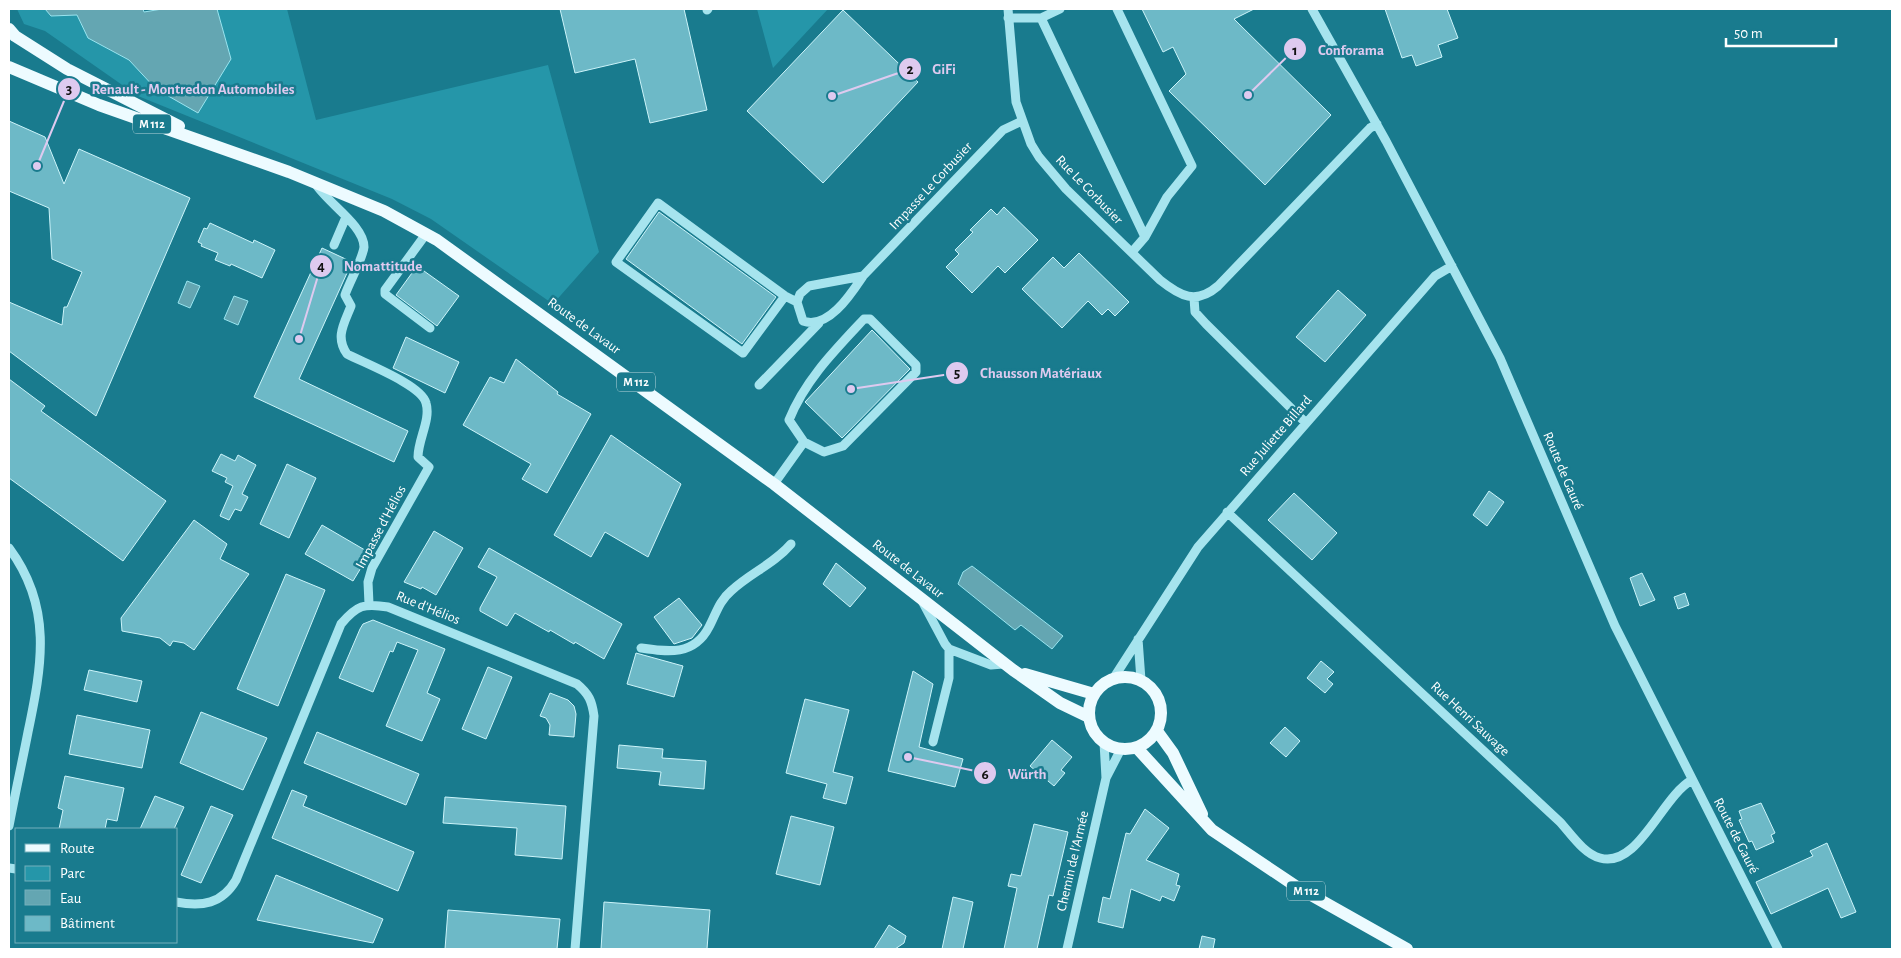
<svg xmlns="http://www.w3.org/2000/svg" width="1901" height="958" viewBox="0 0 1901 958" font-family="'Alegreya Sans',sans-serif">
<rect width="100%" height="100%" fill="#197b8e"/>
<!-- green -->
<path fill="#2596a9" d="M17 9H45L51 16 77 15 81 24 108 49 129 60 156 89 231 59 217 9H287L316 120 548 65 599 252 553 304 431 219 392 199 138 96 45 31 24 24Z
M757 9H828L773 68Z"/>
<!-- water -->
<path fill="#64a6b2" stroke="#99e5f0" d="M45 9H143L144 12 162 9H217L231 59 198 113 156 89 129 60 88 38 77 15 51 16Z
M187 281 200 286 190 308 178 303Z
M234 296 248 301 238 325 224 319Z
M972 566 1063 636 1052 649 1021 625 1015 630 958 584 963 572Z"/>
<!-- building -->
<path fill="#6db9c7" stroke="#ccf4fa" d="M560 9H684L707 110 650 123 635 59 575 73Z
M1142 9H1254L1234 19 1331 115 1265 185 1169 91 1186 74 1173 47 1163 52Z
M1385 9H1447L1458 38 1438 45 1442 57 1416 66 1412 55 1402 58Z
M843 10 918 82 823 183 747 111Z
M9 121 45 137 64 184 79 149 190 198 96 416 9 351V302L62 325 64 307H67L82 272 52 259 49 208 9 191Z
M1004 207 1038 240 1005 273 998 266 972 293 946 267 959 254 955 250 973 232 970 230 991 209 997 215Z
M659 212 776 297 742 344 626 259Z
M210 223 253 243 254 240 275 250 262 278 231 264 230 266 215 260 218 253 201 246 202 244 198 242 204 228 207 229Z
M322 248 352 262 299 379 408 431 394 462 254 397Z
M1079 253 1129 302 1115 316 1108 309 1102 315 1088 301 1062 328 1022 289 1053 257 1064 268Z
M417 266 459 296 437 326 396 295Z
M1338 290 1366 315 1325 362 1296 337Z
M872 330 910 369 842 438 805 402Z
M406 337 459 362 445 393 393 368Z
M516 359 558 392 557 394 591 414 547 493 522 479 531 464 463 425 490 377 504 383Z
M9 379 45 406 41 411 166 501 123 561 9 478Z
M611 435 681 484 648 557 605 532 591 557 554 535Z
M221 454 235 461 238 455 256 465 242 494 248 497 241 511 235 509 229 520 220 516 233 486 225 482 227 478 212 471Z
M287 464 316 478 289 538 260 524Z
M1489 491 1504 502 1487 526 1473 515Z
M1294 493 1337 533 1312 560 1268 520Z
M194 520 227 544 220 559 249 574 194 650 184 643 173 641 170 646 160 638 122 631 121 618Z
M322 525 370 553 353 581 305 554Z
M434 531 463 548 436 595 422 587 421 589 404 582Z
M489 548 622 624 604 659 575 642 574 644 550 630 549 632 515 613 507 626 480 611V608L497 577 478 567Z
M836 563 866 588 850 607 823 584Z
M1642 573 1655 600 1640 606 1630 578Z
M286 574 325 590 278 706 237 689Z
M1685 593 1689 605 1678 609 1674 597Z
M679 598 702 625 692 638 674 644 654 617Z
M373 620 445 649 427 693 440 699 422 741 386 726 418 650 397 642 393 652 390 651 373 692 339 678 360 629 363 624Z
M636 653 683 666 674 697 627 684Z
M1321 661 1334 672 1327 679 1333 684 1325 693 1307 678Z
M488 667 512 677 486 739 462 729Z
M89 670 142 681 137 702 84 690Z
M913 671 933 684 919 747 963 759 955 787 888 771Z
M550 693 568 700 574 706 576 714 574 737 549 735 550 725 546 718 540 716Z
M805 699 849 710 833 772 853 777 846 804 823 798 827 784 786 773Z
M201 712 267 738 243 790 180 763Z
M77 715 150 730 142 768 69 754Z
M1285 727 1300 741 1286 757 1270 743Z
M317 732 419 774 406 805 304 763Z
M1052 740 1072 757 1061 770 1065 773 1054 786 1030 766Z
M619 745 663 749 662 758 706 761 704 789 659 785 661 772 617 768Z
M65 776 124 788 117 821 107 819 105 829H59L63 810 58 808Z
M292 790 307 796 303 806 414 852 398 891 272 838Z
M155 796 184 807 174 829H140Z
M445 797 566 806 562 859 515 855 517 828 443 823Z
M1761 803 1775 833 1771 835 1774 842 1756 850 1752 841 1749 842 1739 820 1742 819 1739 811Z
M211 806 233 815 201 883 181 875Z
M1145 809 1169 828 1146 860 1179 874 1176 885 1180 886 1174 901 1162 896 1160 901 1131 889 1123 928 1098 922 1103 897 1110 899 1126 833 1130 834Z
M791 816 834 827 820 885 776 874Z
M1034 824 1068 832 1053 896 1049 895 1037 949H1004L1017 888 1008 886 1011 874 1021 876Z
M1827 843 1856 912 1841 918 1828 888 1771 914 1756 882 1813 856 1810 851Z
M276 875 383 919 373 943 257 920Z
M953 897 973 902 963 949H942Z
M604 902 710 910 707 949H601Z
M448 910 560 919 557 949H445Z
M889 925 906 936 904 943 895 949H874Z
M1202 936 1215 939 1213 949H1199Z"/>
<g fill="none" stroke-linecap="round" stroke-linejoin="round">
<!-- minor -->
<path stroke="#a6e4ee" stroke-width="9" d="M1008 9 1016 102 1031 144 1039 157 1066 189 1160 280C1180 296 1196 305 1218 286L1370 128 1377 124
M1117 9 1192 166 1167 197 1145 237 1132 252
M1312 9 1386 141 1500 358 1615 626 1778 949
M707 10 708 9
M1008 18H1041L1145 237
M1041 18 1060 9
M315 183C327 203 364 225 364 247 363 258 349 283 345 295L351 306C344 324 335 337 347 354 364 363 422 385 426 403 431 420 418 439 418 457L429 467 372 568 368 582 369 604
M426 234 385 290V294L430 328
M334 245 346 217
M863 276C851 294 828 330 803 321L797 302 800 294 809 286 863 276 1003 130 1022 121
M785 296 743 353 616 262 658 203 785 296 797 302
M1194 298 1195 312 1206 324 1306 423
M864 319H870L916 365V372L843 446 824 452 804 442 789 420C805 380 835 350 864 319Z
M759 385 819 323
M774 484 804 442
M1227 512 1560 822C1571 834 1584 854 1600 858 1638 869 1662 796 1692 780
M9 548C53 607 42 665 28 732 22 763 15 794 9 826
M922 601 945 644 949 649 991 665 1003 664
M1138 639 1141 680
M641 648C668 652 694 656 709 627 716 614 719 601 731 591 750 573 774 564 791 544
M1113 679 1198 547 1435 276 1452 266
M933 742 949 678V649
M1104 742 1106 778
M9 868 16 869
M176 902C202 907 222 904 236 880L341 624C357 605 364 603 388 607L577 684C589 694 592 701 594 716L575 949
M1067 949 1106 778 1121 749"/>
<!-- major -->
<path stroke="#edfbff" stroke-width="12" d="M9 29 15 36 67 69 179 126
M9 67 99 105 289 172 384 211 437 240 774 484 1013 670 1060 703 1089 717
M1025 674 1094 694
M1089 713a36 36 0 1 1 72 0a36 36 0 1 1-72 0Z
M1157 731 1173 753 1202 814
M1137 748 1212 830 1297 887 1407 949"/>
</g>
<g text-anchor="middle" dominant-baseline="central" stroke-width="5" stroke-linejoin="round" paint-order="stroke">
<!-- shield labels -->
<g fill="#197b8e" stroke="#bad7dd" stroke-width="1">
<rect x="133" y="114.5" width="38" height="19" rx="4"/>
<rect x="617" y="372.5" width="38" height="19" rx="4"/>
<rect x="1287" y="881.5" width="38" height="19" rx="4"/>
</g>
<g font-size="12" font-weight="bold" fill="#fff">
<text x="152" y="124">M 112</text>
<text x="636" y="382">M 112</text>
<text x="1306" y="891">M 112</text>
</g>
<!-- street labels -->
<g font-size="14" fill="#fff" stroke="#197b8e">
<text transform="translate(931 186) rotate(-47)">Impasse Le Corbusier</text>
<text transform="translate(1089 190) rotate(46)">Rue Le Corbusier</text>
<text transform="translate(584 326) rotate(36)">Route de Lavaur</text>
<text transform="translate(1276 436) rotate(-49)">Rue Juliette Billard</text>
<text transform="translate(1563 471) rotate(67)">Route de Gauré</text>
<text transform="translate(381 527) rotate(-62)">Impasse d'Hélios</text>
<text transform="translate(908 569) rotate(38)">Route de Lavaur</text>
<text transform="translate(428 608) rotate(22)">Rue d'Hélios</text>
<text transform="translate(1470 719) rotate(43)">Rue Henri Sauvage</text>
<text transform="translate(1736 836) rotate(63)">Route de Gauré</text>
<text transform="translate(1073 861) rotate(-77)">Chemin de l'Armée</text>
</g>
</g>
<!-- callouts -->
<path fill="none" stroke="#decaef" stroke-width="2" d="M1248 95L1295 49M832 96L910 69M37 166L69 89M299 339L321 266M851 389L957 373M908 757L985 773"/>
<g fill="#decaef" stroke="#197b8e" stroke-width="2">
<circle cx="1248" cy="95" r="5"/>
<circle cx="832" cy="96" r="5"/>
<circle cx="37" cy="166" r="5"/>
<circle cx="299" cy="339" r="5"/>
<circle cx="851" cy="389" r="5"/>
<circle cx="908" cy="757" r="5"/>
<circle cx="1295" cy="49" r="12"/>
<circle cx="910" cy="69" r="12"/>
<circle cx="69" cy="89" r="12"/>
<circle cx="321" cy="266" r="12"/>
<circle cx="957" cy="373" r="12"/>
<circle cx="985" cy="773" r="12"/>
</g>
<g font-size="15" text-anchor="middle" font-weight="bold" fill="#111">
<text x="1295" y="55">1</text>
<text x="910" y="74">2</text>
<text x="69" y="94">3</text>
<text x="321" y="271">4</text>
<text x="957" y="378">5</text>
<text x="985" y="779">6</text>
</g>
<g font-size="15" text-anchor="middle" font-weight="bold" fill="#decaef" stroke="#197b8e" stroke-width="5" stroke-linejoin="round" paint-order="stroke">
<text x="1351" y="55">Conforama</text>
<text x="944" y="74">GiFi</text>
<text x="193" y="94">Renault - Montredon Automobiles</text>
<text x="383" y="271">Nomattitude</text>
<text x="1041" y="378">Chausson Matériaux</text>
<text x="1027" y="779">Würth</text>
</g>
<!-- border -->
<rect width="1901" height="958" fill="none" stroke="#ffffff" stroke-width="20"/>
<!-- legend -->
<rect x="15" y="828" width="162" height="115" fill="#197b8e" stroke="#75b0bb"/>
<rect x="25" y="844" width="25" height="8" fill="#edfbff" stroke="#75b0bb"/>
<text x="60" y="853" font-size="15" fill="#ffffff">Route</text>
<rect x="25" y="866" width="25" height="15" fill="#2596a9" stroke="#75b0bb"/>
<text x="60" y="878" font-size="15" fill="#ffffff">Parc</text>
<rect x="25" y="890" width="25" height="15" fill="#64a6b2" stroke="#75b0bb"/>
<text x="60" y="903" font-size="15" fill="#ffffff">Eau</text>
<rect x="25" y="916" width="25" height="15" fill="#6db9c7" stroke="#75b0bb"/>
<text x="60" y="928" font-size="15" fill="#ffffff">Bâtiment</text>
<!-- scale -->
<path d="M1726 38v8h110v-8" fill="none" stroke="#ffffff" stroke-width="2.5"/>
<text x="1734" y="38" font-size="15" fill="#ffffff" stroke="#197b8e" stroke-width="4" paint-order="stroke">50 m</text>
</svg>
